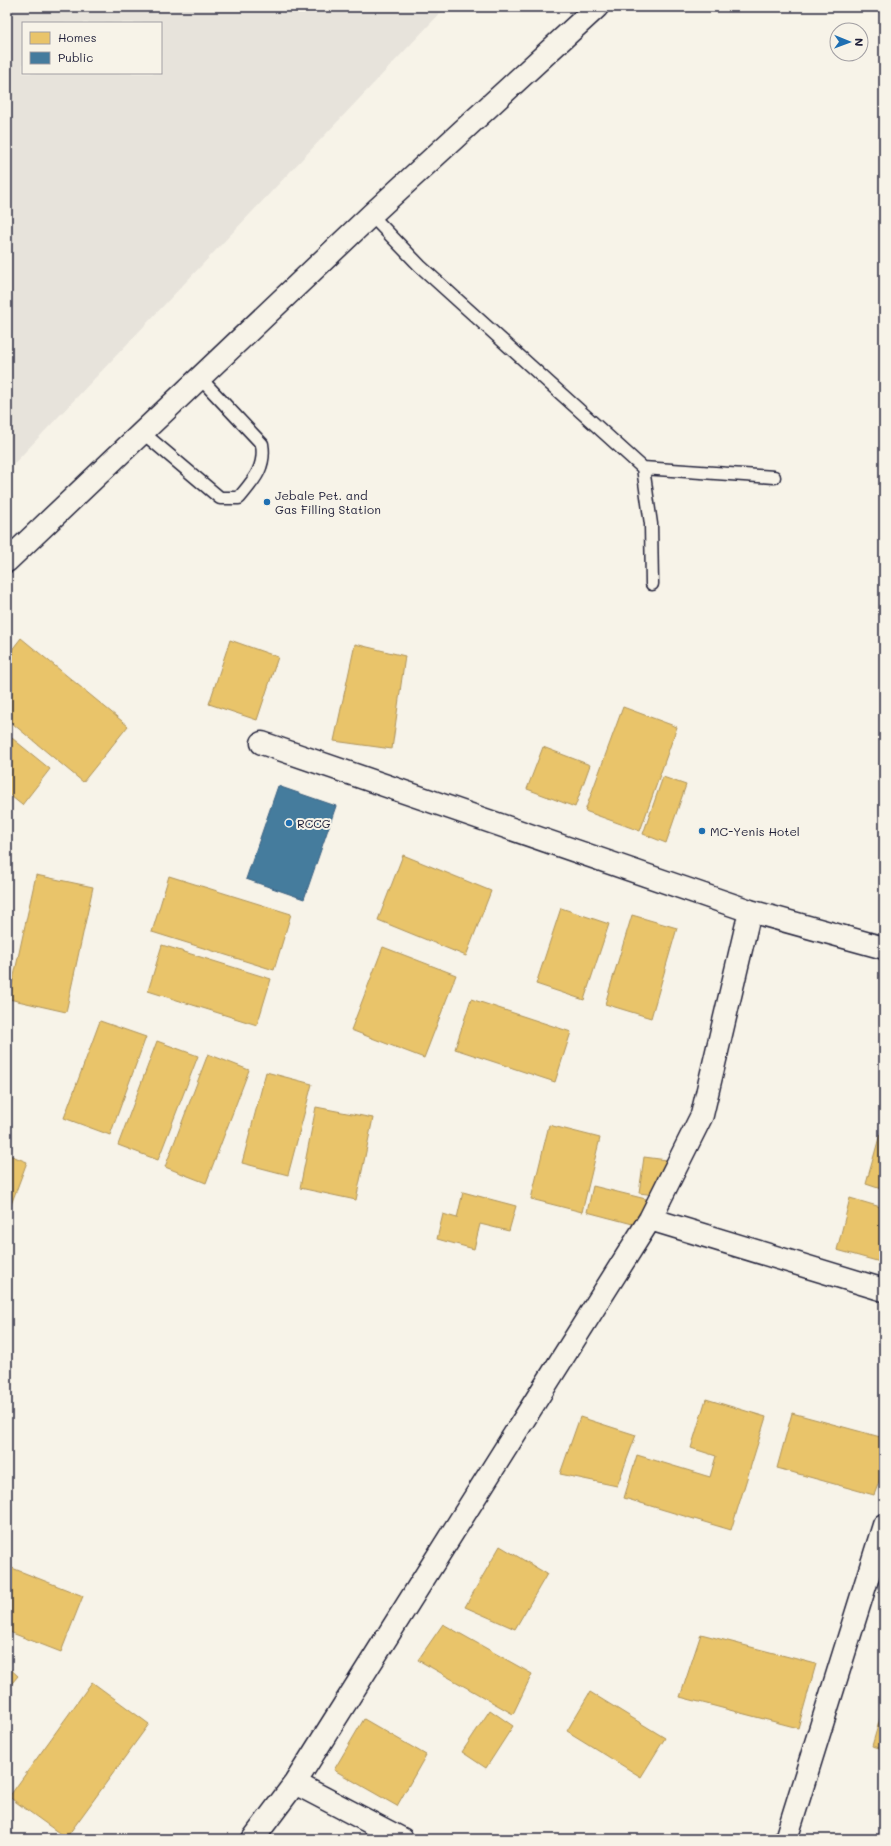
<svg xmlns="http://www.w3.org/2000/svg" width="891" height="1846" viewBox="0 0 891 1846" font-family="Mali,sans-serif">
<rect width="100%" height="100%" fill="#f7f3e8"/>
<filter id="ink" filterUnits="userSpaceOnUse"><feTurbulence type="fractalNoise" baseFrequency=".025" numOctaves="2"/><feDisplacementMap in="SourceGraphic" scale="8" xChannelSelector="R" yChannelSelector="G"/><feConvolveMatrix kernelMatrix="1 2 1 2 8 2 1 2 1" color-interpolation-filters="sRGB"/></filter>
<g filter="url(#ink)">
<!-- built -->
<path fill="#e7e3db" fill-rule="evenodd" d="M7 7H446L7 471ZM23 23H161V73H23Z"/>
<!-- homes -->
<path fill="#e9c46a" stroke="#ad935c" d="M21 638 128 726 83 782 7 719V656Z
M230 640 278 657 257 720 209 704Z
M355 644 405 656 392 749 334 741Z
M623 707 677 727 640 831 585 811Z
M7 734 50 769 22 805 7 793Z
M543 747 590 765 575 807 527 789Z
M663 777 686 785 666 843 643 834Z
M403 855 491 891 466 956 378 920Z
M36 875 93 887 66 1012 9 999Z
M169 876 291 914 274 970 152 932Z
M561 908 609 924 584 1000 536 984Z
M632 915 677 928 651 1018 605 1004Z
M162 945 271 979 257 1025 148 991Z
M383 947 456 975 424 1058 351 1030Z
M471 999 571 1032 555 1082 455 1049Z
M100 1021 146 1037 110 1135 64 1118Z
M157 1041 198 1056 158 1160 118 1145Z
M208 1054 249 1070 206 1183 165 1167Z
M266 1072 312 1084 288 1175 242 1163Z
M316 1107 373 1118 356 1200 300 1188Z
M549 1125 600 1138 582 1212 531 1199Z
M880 1134 884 1135V1190L866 1184Z
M7 1154 27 1162 9 1210 7 1209Z
M644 1157 667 1160 663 1196 639 1193Z
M593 1186 650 1200 644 1227 587 1212Z
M463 1192 516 1206 509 1231 480 1224 474 1249 437 1239 443 1214 457 1218Z
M850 1198 884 1208V1263L837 1250Z
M706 1399 766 1417 731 1530 624 1498 637 1455 710 1477 716 1456 691 1448Z
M792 1413 884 1438V1469L874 1495 777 1468Z
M580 1417 636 1435 617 1486 560 1474Z
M500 1546 547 1574 515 1629 465 1607Z
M7 1566 83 1596 61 1652 7 1631Z
M443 1624 532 1674 513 1714 418 1660Z
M701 1634 816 1664 798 1728 680 1697Z
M7 1666 18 1676 7 1689Z
M92 1682 149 1724 66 1838 9 1797Z
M590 1692 665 1738 641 1777 567 1731Z
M884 1705V1749L872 1746Z
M490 1710 513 1726 486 1768 462 1752Z
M364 1719 426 1755 397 1806 334 1770Z"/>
<!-- public -->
<path fill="#457b9d" stroke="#3a6080" d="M278 786 336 806 304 899 246 879Z"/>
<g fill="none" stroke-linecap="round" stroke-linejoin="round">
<defs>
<path id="service" d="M371 215 420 266 643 468 651 524 652 584
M142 432 220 498H239C253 481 266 468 262 444L200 378
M643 468 774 477"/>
<path id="minor" d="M262 743 750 911 884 948
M650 1219 884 1290
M295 1783 402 1839
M253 1839 295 1783 650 1219 702 1115 750 911
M786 1839 884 1525"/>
<path id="tertiary" d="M7 561 371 215 597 7"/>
</defs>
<!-- service casing -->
<use href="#service" stroke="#22223b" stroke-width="15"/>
<!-- minor casing -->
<use href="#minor" stroke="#22223b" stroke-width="25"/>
<!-- tertiary casing -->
<use href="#tertiary" stroke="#22223b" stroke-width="25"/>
<!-- service -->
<use href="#service" stroke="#f7f3e8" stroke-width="12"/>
<!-- minor -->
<use href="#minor" stroke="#f7f3e8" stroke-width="22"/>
<!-- tertiary -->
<use href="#tertiary" stroke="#f7f3e8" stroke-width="22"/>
</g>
</g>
<!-- markers -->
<g fill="#1f6fb2" stroke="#f7f3e8" stroke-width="1.5">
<circle cx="267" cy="502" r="4"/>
<circle cx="289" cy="823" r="4"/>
<circle cx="702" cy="831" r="4"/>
</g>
<g text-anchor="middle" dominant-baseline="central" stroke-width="4" stroke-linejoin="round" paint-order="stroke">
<!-- poi labels -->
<g font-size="12" fill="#22223b" stroke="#f7f3e8" text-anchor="start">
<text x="275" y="495">Jebale Pet. and<tspan x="275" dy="14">Gas Filling Station</tspan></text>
<text x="297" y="823">RCCG</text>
<text x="710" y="831">MC-Yenis Hotel</text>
</g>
</g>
<!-- margin -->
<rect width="891" height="1846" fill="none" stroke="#f7f3e8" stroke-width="24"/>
<rect x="12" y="12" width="867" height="1822" fill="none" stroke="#22223b" stroke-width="1.5" filter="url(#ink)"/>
<!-- legend -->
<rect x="22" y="22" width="140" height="52" fill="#f7f3e8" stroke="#a29fa3"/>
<rect x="30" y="32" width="20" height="12" fill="#e9c46a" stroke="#a29fa3"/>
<text x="58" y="42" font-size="12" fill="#22223b">Homes</text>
<rect x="30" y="52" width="20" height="12" fill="#457b9d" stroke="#a29fa3"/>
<text x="58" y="62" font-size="12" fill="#22223b">Public</text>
<!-- north arrow -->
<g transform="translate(849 42) rotate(91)"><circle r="19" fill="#f7f3e8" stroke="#a29fa3"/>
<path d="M0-3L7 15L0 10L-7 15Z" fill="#1f6fb2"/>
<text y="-6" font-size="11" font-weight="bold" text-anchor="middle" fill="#22223b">N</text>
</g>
</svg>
